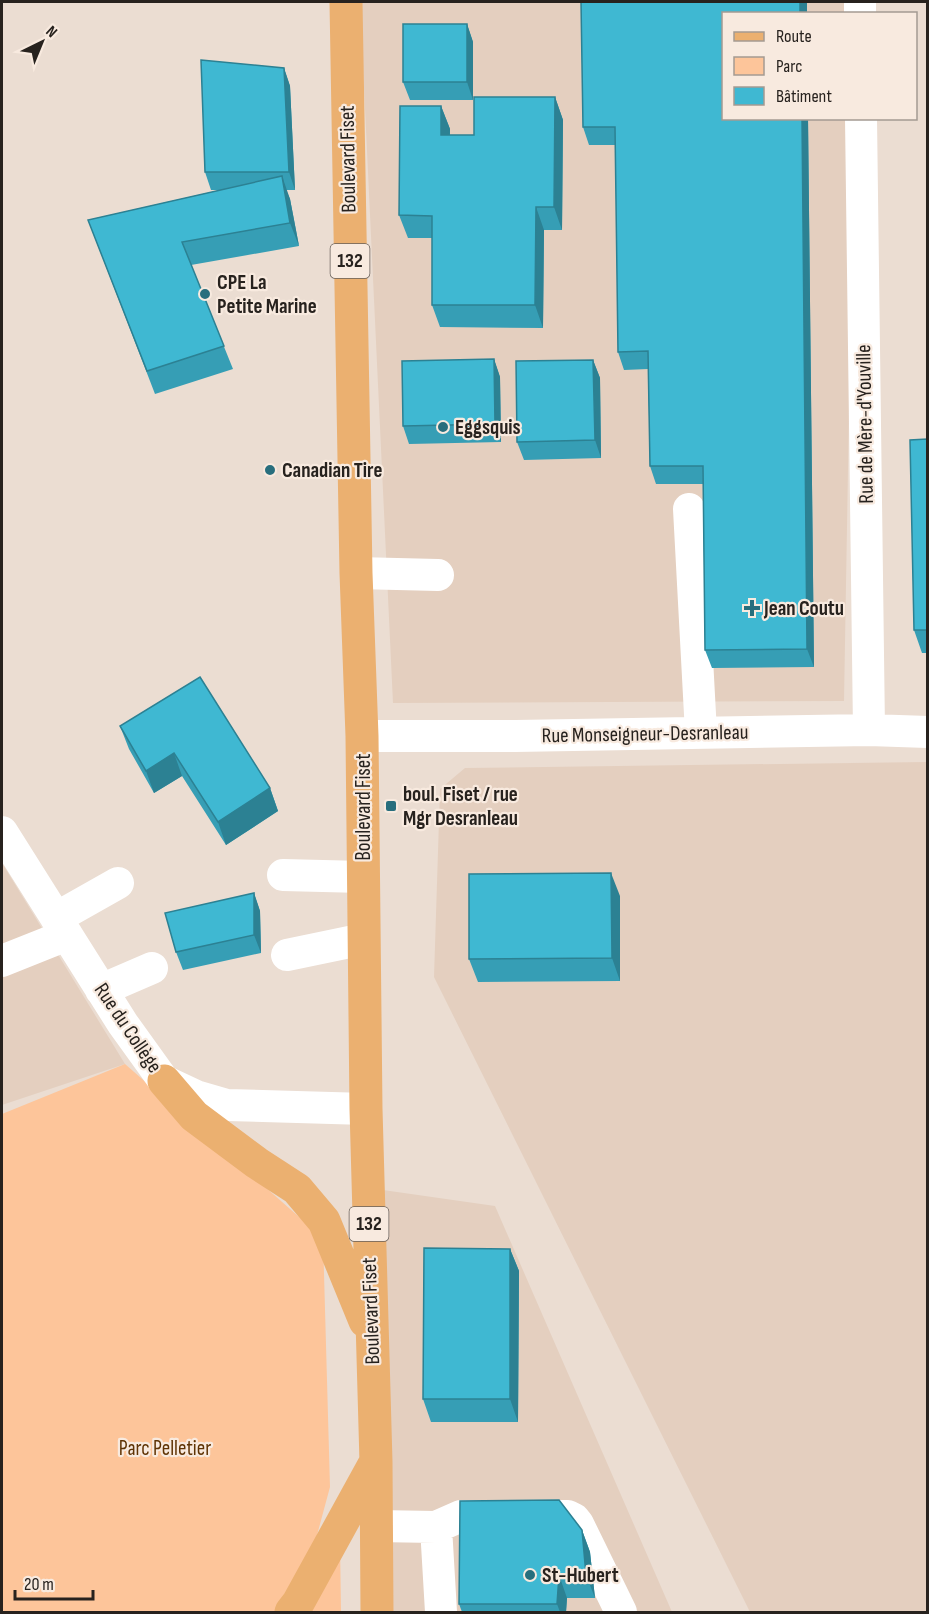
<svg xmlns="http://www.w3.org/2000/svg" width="929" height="1614" viewBox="0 0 929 1614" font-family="'Sofia Sans Condensed',sans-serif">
<rect width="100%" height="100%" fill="#ebddd2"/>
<!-- built -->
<path fill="#e4cfbf" d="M360 2H856V13L724 14V118L854 119 844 701 393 703Z
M927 762V1612H750L434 977 440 789 465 768Z
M2 863 125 1064 2 1105Z
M383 1190 495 1206 672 1612H391Z"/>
<!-- green -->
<path fill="#fdc59a" d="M125 1064 323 1238 330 1487 306 1576 280 1612H2V1114Z
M340 1543 341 1612H296Z"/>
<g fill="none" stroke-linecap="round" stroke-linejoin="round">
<!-- minor -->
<path stroke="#fff" stroke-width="32" d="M860 2V14
M861 118 869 730
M689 509 701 733
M356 573 438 575
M362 736H515L869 730 928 732
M2 832 123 1024 164 1081 196 1096 227 1105 366 1109
M283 875 363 877
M56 918 118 883
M287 955 364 939
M2 961 67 935
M101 990 152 968
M376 1526 436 1527 441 1612
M436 1527 461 1516H568L574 1519 578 1524 621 1612"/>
<!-- major -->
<path stroke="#ebb070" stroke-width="33" d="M346 2 356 573 362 736 366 1109 376 1462 377 1612
M164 1081 194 1116 257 1163 297 1189 324 1221 365 1321
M291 1612 298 1603 375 1463"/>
</g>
<!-- wall -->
<path fill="#369eb5" d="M581 2H807V14H723V118H808L814 667 712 668 705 650 703 484H656L650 466 648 369 624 370 618 352 616 145H589L583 127Z
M467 24 473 42V100H410L403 82Z
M284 68 290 86 295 190H286L290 199 299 246 191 265 233 369 155 394 88 220 220 190H211L205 172Z
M555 97 563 120 562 230H544L543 328 440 327 432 305V238H408L399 215 441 106 450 129V135H474Z
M494 359 500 377 501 442 409 444 403 426Z
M593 360 600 378 601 458 524 460 517 442Z
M927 439V653H922L914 630Z
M120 726 270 788 278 811 226 845 182 776 154 793 129 749Z
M254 893 260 911 261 953 183 970 176 952Z
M620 896V981L478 982 469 959Z
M510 1249 519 1271 518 1422H431L423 1399Z
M582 1530 590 1552 595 1598H567L566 1612H462L459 1604Z"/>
<!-- shaded-wall -->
<path fill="#2c8193" d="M800 2H807V14H800Z
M467 24 473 42V100L467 82Z
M284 68 290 86 295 190 289 172Z
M555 97 563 120 562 230 554 207Z
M441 106 450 129 449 157 441 135Z
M802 118H808L814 667 807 649Z
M282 176 290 199 299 246 290 223Z
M536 207 544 230 543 328 535 305Z
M494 359 500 377 501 442 495 424Z
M593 360 600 378 601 458 595 440Z
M174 753 182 776 154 793 146 771Z
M270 788 278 811 226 845 218 822Z
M611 873 620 896V981L612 958Z
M254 893 260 911 261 953 254 935Z
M510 1249 519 1271 518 1422 510 1399Z
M582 1530 590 1552 595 1598 586 1575Z
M559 1575 567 1598 566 1612H560L557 1604Z"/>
<!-- building -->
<path fill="#3fb8d2" stroke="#2c8193" stroke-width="1.5" d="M581 2H800V14H723V118H802L807 649 705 650 703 466H650L648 351 618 352 615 127H583Z
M403 24H467V82H403Z
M201 60 284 68 289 172H205Z
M474 97H555L554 207H536L535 305H432V216L399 215 400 106H441V135H474Z
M282 176 290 223 182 242 224 346 147 371 88 220Z
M494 359 495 424 403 426 402 361Z
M593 360 595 440 517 442 516 361Z
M927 439V630H914L910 440Z
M200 677 270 788 218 822 174 753 146 771 120 726Z
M611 873 612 958 469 959V874Z
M254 893V935L176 952 165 913Z
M424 1248 510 1249V1399H423Z
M559 1500 582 1530 586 1575H559L557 1604H459L460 1501Z"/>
<!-- markers -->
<g fill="#286e7d" stroke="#f8eadf" stroke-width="2">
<circle cx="205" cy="294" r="6"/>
<circle cx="443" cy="427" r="6"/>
<circle cx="270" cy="470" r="6"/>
<path d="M749 599h6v6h6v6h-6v6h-6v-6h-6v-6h6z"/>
<rect x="385" y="800" width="12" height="12" rx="3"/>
<circle cx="530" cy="1575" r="6"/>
</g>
<g text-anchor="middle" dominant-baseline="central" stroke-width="4.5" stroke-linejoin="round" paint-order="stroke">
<!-- shield labels -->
<g fill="#f8eadf" stroke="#665e58" stroke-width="1.5">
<rect x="330.5" y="244" width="39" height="34" rx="4.5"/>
<rect x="349.5" y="1207" width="39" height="34" rx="4.5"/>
</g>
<g font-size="20" font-weight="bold" fill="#27221e">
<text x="350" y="261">132</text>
<text x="369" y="1224">132</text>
</g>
<!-- street labels -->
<g font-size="21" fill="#27221e" stroke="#f8eadf">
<text transform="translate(348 159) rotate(-91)">Boulevard Fiset</text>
<text transform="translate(865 424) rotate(-91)">Rue de Mère-d'Youville</text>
<text transform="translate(645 734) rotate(-1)">Rue Monseigneur-Desranleau</text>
<text transform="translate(363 807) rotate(-90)">Boulevard Fiset</text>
<text transform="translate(128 1028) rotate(56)">Rue du Collège</text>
<text transform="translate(371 1311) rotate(-92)">Boulevard Fiset</text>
</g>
<!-- poi labels -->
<g font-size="21" font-weight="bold" fill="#27221e" stroke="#f8eadf" text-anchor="start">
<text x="217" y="282">CPE La<tspan x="217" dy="24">Petite Marine</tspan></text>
<text x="455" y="427">Eggsquis</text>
<text x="282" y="470">Canadian Tire</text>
<text x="764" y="608">Jean Coutu</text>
<text x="403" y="794">boul. Fiset / rue<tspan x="403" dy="24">Mgr Desranleau</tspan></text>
<text x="542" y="1575">St-Hubert</text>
</g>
<!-- park labels -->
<g font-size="21" fill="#5f3304" stroke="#f8eadf">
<text x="165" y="1448">Parc Pelletier</text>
</g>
</g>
<!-- border -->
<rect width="929" height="1614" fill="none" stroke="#27221e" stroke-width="6"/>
<!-- legend -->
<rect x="722" y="12" width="195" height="108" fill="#f8eadf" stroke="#a49a92" stroke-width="1.5"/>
<rect x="734" y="32" width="30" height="9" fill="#ebb070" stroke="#a49a92" stroke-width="1.5"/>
<text x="776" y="42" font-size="18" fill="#27221e">Route</text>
<rect x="734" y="57" width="30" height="18" fill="#fdc59a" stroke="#a49a92" stroke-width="1.5"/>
<text x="776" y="72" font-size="18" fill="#27221e">Parc</text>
<rect x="734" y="87" width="30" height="18" fill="#3fb8d2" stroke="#a49a92" stroke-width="1.5"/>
<text x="776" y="102" font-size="18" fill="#27221e">Bâtiment</text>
<!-- north arrow -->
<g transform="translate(42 42) rotate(43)" stroke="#f8eadf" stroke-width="4.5" paint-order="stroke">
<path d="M0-4.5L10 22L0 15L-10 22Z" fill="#27221e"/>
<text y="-9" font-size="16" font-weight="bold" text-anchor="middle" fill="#27221e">N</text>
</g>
<!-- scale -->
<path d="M15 1590v9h78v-9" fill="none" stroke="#27221e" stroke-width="3"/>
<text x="24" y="1590" font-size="18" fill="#27221e" stroke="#f8eadf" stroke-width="4.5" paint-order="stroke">20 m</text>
</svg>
